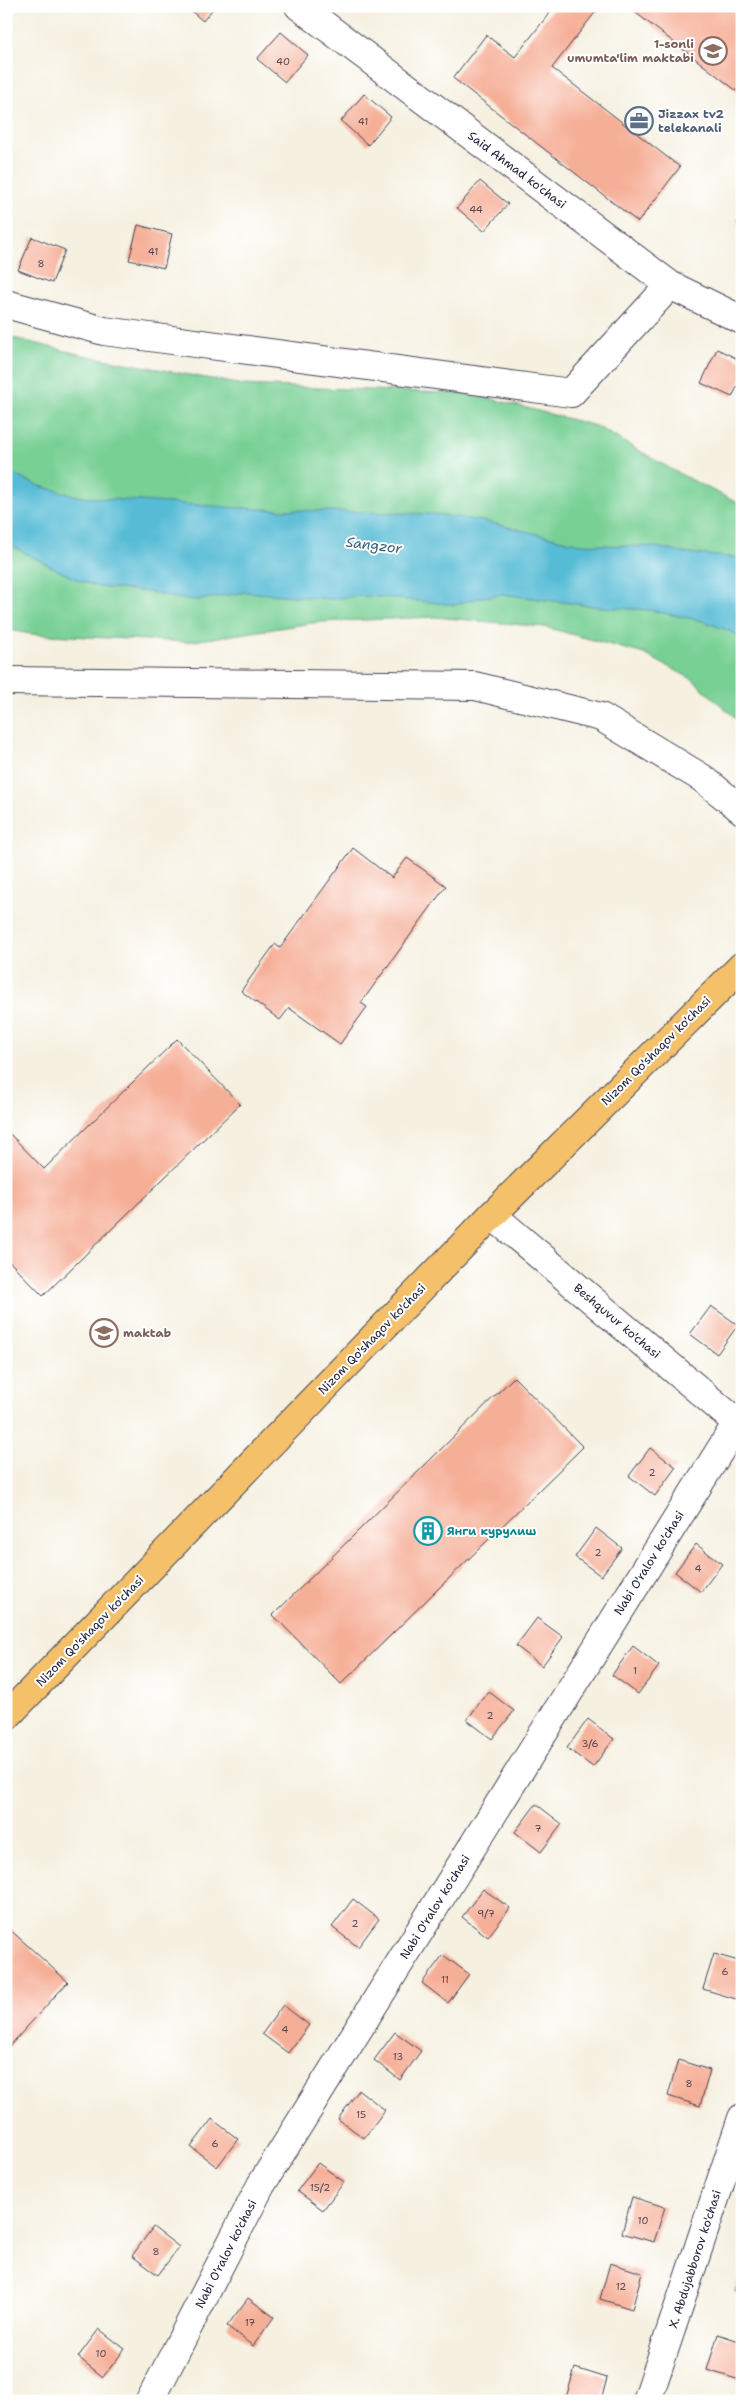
<svg xmlns="http://www.w3.org/2000/svg" width="748" height="2407" viewBox="0 0 748 2407" font-family="'Shantell Sans',sans-serif">
<rect width="100%" height="100%" fill="#fff"/>
<filter id="ink" filterUnits="userSpaceOnUse"><feTurbulence type="fractalNoise" baseFrequency=".02" numOctaves="2"/><feDisplacementMap in="SourceGraphic" scale="10" xChannelSelector="R" yChannelSelector="G"/><feConvolveMatrix kernelMatrix="1 2 1 2 8 2 1 2 1" color-interpolation-filters="sRGB"/></filter>
<filter id="wash" filterUnits="userSpaceOnUse"><feTurbulence type="fractalNoise" baseFrequency=".0096" numOctaves="4" result="noise"/><feDisplacementMap in="SourceGraphic" scale="20" xChannelSelector="R" yChannelSelector="G"/><feGaussianBlur stdDeviation="1.12" result="paint"/><feColorMatrix in="noise" values="0 0 0 0 0 0 0 0 0 0 0 0 0 0 0 0 0 1.4 0 .05"/><feComposite in="paint" operator="in"/></filter>
<g filter="url(#wash)">
<rect width="100%" height="100%" fill="#f5f0e0"/>
<!-- green -->
<path fill="#78d095" stroke="#4d7968" d="M6 336 78 354 243 385 473 394 596 426 680 474 742 505V724L692 679 644 654 545 627 435 617 319 622 187 642 30 634 6 629Z"/>
<!-- water -->
<path fill="#57bcd5" stroke="#3c6f88" d="M6 471 37 485 81 497 257 509 434 514 483 521 580 544 657 547 683 553 742 558V638L729 631 703 621 649 610 599 607 502 594 478 598 455 605 382 597 357 596 332 599 246 592 199 600 175 598 150 592 98 587 73 578 6 543Z"/>
<g id="blocks">
<!-- building -->
<path fill="#f6af97" d="M185 6H215L203 21Z
M555 6H600L552 68 680 167 638 222 453 78 486 35 515 57Z
M627 6H742V95Z
M281 32 308 55 285 82 257 59Z
M364 94 391 117 368 145 341 121Z
M480 181 508 204 484 231 457 208Z
M742 215V226L737 223Z
M138 225 172 234 164 268 129 260Z
M32 237 65 250 52 283 18 270Z
M717 349 742 361V377L732 397 701 383Z
M353 848 392 878 407 858 446 886 361 1003 367 1007 340 1044 289 1008 280 1020 241 991 275 944 280 948Z
M177 1039 240 1104 43 1296 9 1261 6 1264V1135L9 1133 44 1169Z
M711 1306 738 1325 717 1354 690 1334Z
M514 1377 583 1447 341 1684 273 1615Z
M650 1448 676 1467 655 1496 629 1476Z
M596 1528 622 1548 601 1576 575 1557Z
M696 1544 722 1564 701 1592 675 1572Z
M537 1618 563 1637 542 1666 516 1646Z
M633 1646 659 1666 638 1694 612 1675Z
M488 1691 514 1711 492 1739 467 1720Z
M588 1719 614 1739 593 1767 567 1748Z
M536 1804 562 1824 541 1852 515 1832Z
M483 1889 510 1908 488 1937 462 1917Z
M353 1899 379 1919 358 1947 332 1927Z
M6 1926 68 1982 6 2050Z
M714 1954 742 1962V1979L736 1999 703 1989Z
M443 1955 469 1974 448 2003 422 1983Z
M283 2005 309 2025 288 2053 262 2034Z
M395 2032 421 2051 400 2080 374 2060Z
M678 2060 710 2070 700 2106 668 2096Z
M359 2090 385 2110 364 2138 338 2119Z
M212 2119 238 2139 217 2167 191 2147Z
M318 2163 344 2182 323 2210 297 2191Z
M632 2197 665 2207 654 2242 622 2233Z
M153 2227 179 2247 158 2275 132 2256Z
M610 2263 642 2273 632 2309 600 2299Z
M741 2268H742V2294L734 2292Z
M248 2298 274 2317 253 2346 227 2326Z
M99 2329 125 2349 103 2377 78 2357Z
M718 2334 742 2342 740 2380 707 2370Z
M575 2368 607 2378 601 2401H565Z"/>
</g>
</g>
<g filter="url(#ink)">
<use href="#blocks" fill-opacity="0" stroke="#424154" stroke-width="1"/>
<g fill="none" stroke-linecap="round" stroke-linejoin="round">
<defs>
<path id="minor" d="M299 6 670 285 742 320
M6 304 104 331 571 393 670 285
M6 681 475 686 601 717 702 778 742 810
M492 1215 742 1427
M150 2401 261 2185 737 1423
M647 2401 742 2118"/>
<path id="major" d="M6 1717 492 1215 742 966"/>
</defs>
<!-- minor casing -->
<use href="#minor" stroke="#424154" stroke-width="30"/>
<!-- major casing -->
<use href="#major" stroke="#424154" stroke-width="30"/>
<!-- minor -->
<use href="#minor" stroke="#fff" stroke-width="28"/>
<!-- major -->
<use href="#major" stroke="#f4c16a" stroke-width="28"/>
</g>
</g>
<!-- icons -->
<defs>
<symbol id="school-ring" viewBox="-11 -11 22 22"><circle r="9.5" fill="#fff" stroke="#8d6e63" stroke-width="1.5"/><path d="M0-5L7-2L0 1L-7-2ZM-4 1L0 2.5L4 1V4Q0 6-4 4Z" fill="#8d6e63"/></symbol>
<symbol id="office-ring" viewBox="-11 -11 22 22"><circle r="9.5" fill="#fff" stroke="#5c6f8a" stroke-width="1.5"/><path d="M-6-3h4V-5.5h4V-3h4V5H-6ZM-1-4.5V-3h2v-1.5ZM-6 0V1H6V0Z" fill="#5c6f8a"/></symbol>
<symbol id="building-ring" viewBox="-11 -11 22 22"><circle r="9.5" fill="#fff" stroke="#0f9aa8" stroke-width="1.5"/><path d="M-4-6H4V6H1V3H-1V6H-4ZM-2.5-4.3h1.7v1.8h-1.7ZM.8-4.3h1.7v1.8H.8ZM-2.5-1h1.7V.8h-1.7ZM.8-1h1.7V.8H.8Z" fill="#0f9aa8"/></symbol>
</defs>
<g fill-rule="evenodd">
<use href="#school-ring" x="697" y="35" width="32" height="32"/>
<use href="#office-ring" x="623" y="105" width="32" height="32"/>
<use href="#school-ring" x="88" y="1317" width="32" height="32"/>
<use href="#building-ring" x="412" y="1515" width="32" height="32"/>
</g>
<g text-anchor="middle" dominant-baseline="central" stroke-width="4" stroke-linejoin="round" paint-order="stroke">
<!-- number labels -->
<g font-size="10" fill="#574552">
<text x="283" y="61">40</text>
<text x="363" y="121">41</text>
<text x="476" y="209">44</text>
<text x="153" y="251">41</text>
<text x="41" y="263">8</text>
<text x="652" y="1472">2</text>
<text x="598" y="1552">2</text>
<text x="698" y="1568">4</text>
<text x="635" y="1670">1</text>
<text x="490" y="1715">2</text>
<text x="590" y="1743">3/6</text>
<text x="538" y="1828">7</text>
<text x="486" y="1913">9/7</text>
<text x="355" y="1923">2</text>
<text x="725" y="1971">6</text>
<text x="445" y="1979">11</text>
<text x="285" y="2029">4</text>
<text x="398" y="2056">13</text>
<text x="689" y="2083">8</text>
<text x="361" y="2114">15</text>
<text x="215" y="2143">6</text>
<text x="320" y="2187">15/2</text>
<text x="643" y="2220">10</text>
<text x="156" y="2251">8</text>
<text x="621" y="2286">12</text>
<text x="250" y="2322">17</text>
<text x="101" y="2353">10</text>
</g>
<!-- education labels -->
<g font-size="12" font-weight="bold" fill="#785e54" stroke="#fff" text-anchor="end">
<text x="694" y="44">1-sonli<tspan x="694" dy="14">umumta'lim maktabi</tspan></text>
<text x="123" y="1333" text-anchor="start">maktab</text>
</g>
<!-- service labels -->
<g font-size="12" font-weight="bold" fill="#4e5e75" stroke="#fff" text-anchor="start">
<text x="658" y="114">Jizzax tv2<tspan x="658" dy="14">telekanali</tspan></text>
</g>
<!-- street labels -->
<g font-size="12" fill="#22223b" stroke="#fff">
<text transform="translate(517 170) rotate(37)">Said Ahmad ko'chasi</text>
<text transform="translate(656 1051) rotate(-45)">Nizom Qo'shaqov ko'chasi</text>
<text transform="translate(617 1321) rotate(40)">Beshquvur ko'chasi</text>
<text transform="translate(372 1339) rotate(-46)">Nizom Qo'shaqov ko'chasi</text>
<text transform="translate(649 1563) rotate(-58)">Nabi O'ralov ko'chasi</text>
<text transform="translate(90 1631) rotate(-46)">Nizom Qo'shaqov ko'chasi</text>
<text transform="translate(435 1907) rotate(-58)">Nabi O'ralov ko'chasi</text>
<text transform="translate(226 2254) rotate(-63)">Nabi O'ralov ko'chasi</text>
<text transform="translate(695 2259) rotate(-72)">X. Abdujabborov ko'chasi</text>
</g>
<!-- culture labels -->
<g font-size="12" font-weight="bold" fill="#0d838f" stroke="#fff" text-anchor="start">
<text x="447" y="1531">Янги курулиш</text>
</g>
<!-- water labels -->
<g font-size="14" font-style="italic" fill="#376079" stroke="#fff">
<text transform="translate(374 545) rotate(7)">Sangzor</text>
</g>
</g>
<!-- margin -->
<rect width="748" height="2407" fill="none" stroke="#fff" stroke-width="25"/>
</svg>
